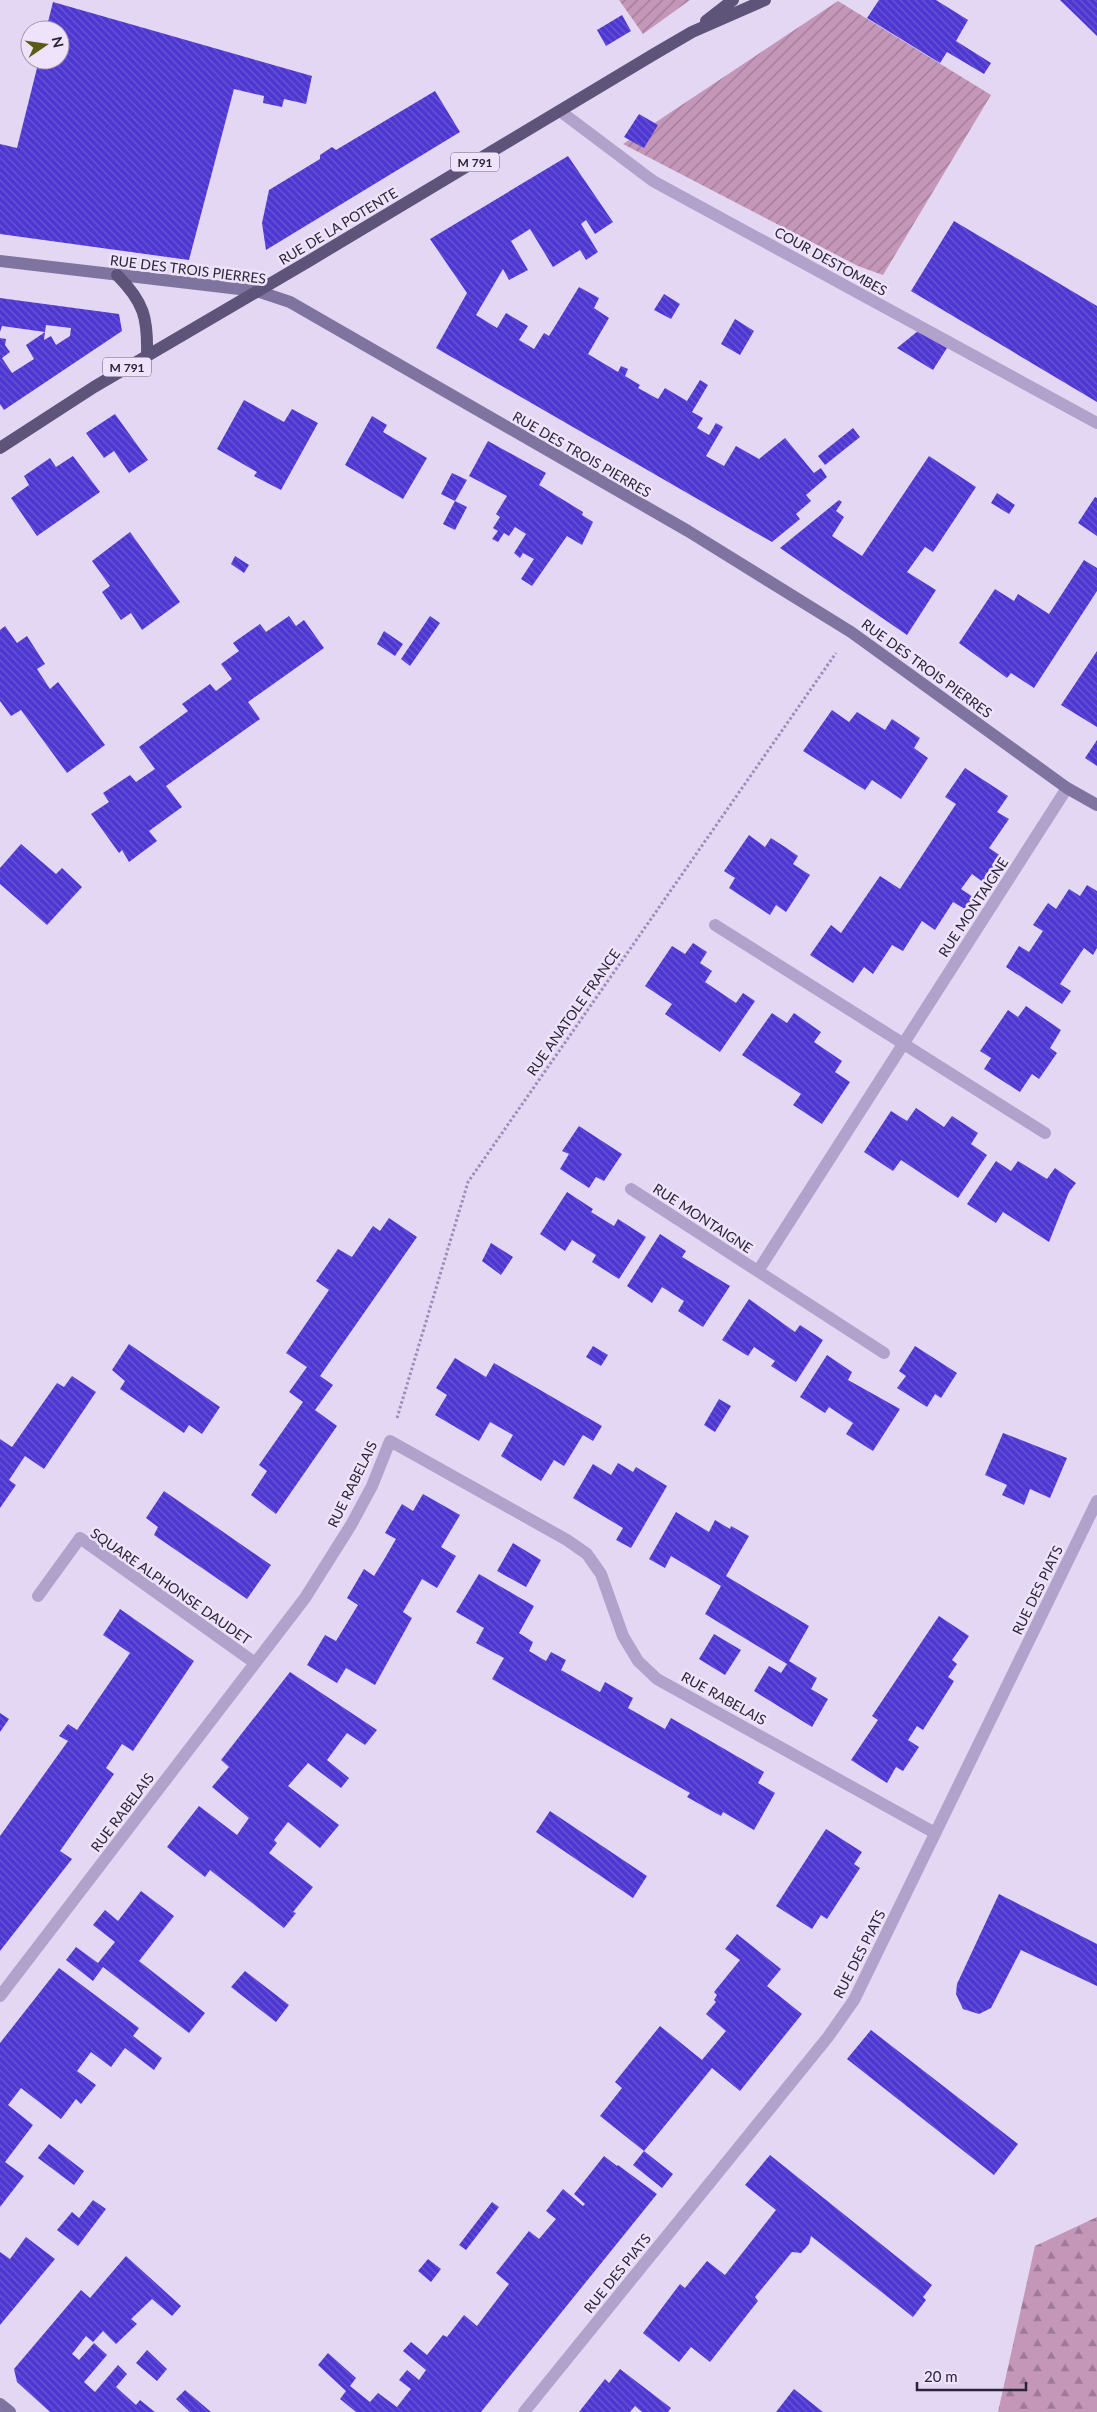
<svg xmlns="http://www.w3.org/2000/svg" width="1097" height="2412" viewBox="0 0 1097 2412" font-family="Lato,sans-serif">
<defs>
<pattern id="forest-firs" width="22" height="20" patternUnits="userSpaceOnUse" patternTransform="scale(1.25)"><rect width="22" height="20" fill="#c496b8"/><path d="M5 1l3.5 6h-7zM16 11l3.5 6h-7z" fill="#9f7a96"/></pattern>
<pattern id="garden-furrows" width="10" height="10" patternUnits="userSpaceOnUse" patternTransform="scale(1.25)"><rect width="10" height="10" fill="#c496b8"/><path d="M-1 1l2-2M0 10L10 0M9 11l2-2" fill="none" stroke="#9f7a96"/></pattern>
<pattern id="building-back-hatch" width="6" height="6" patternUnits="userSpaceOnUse" patternTransform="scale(1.25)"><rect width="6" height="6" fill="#4e36d2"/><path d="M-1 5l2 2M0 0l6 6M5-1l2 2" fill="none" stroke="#6a58ce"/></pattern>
</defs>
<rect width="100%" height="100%" fill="#e3d7f3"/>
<!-- forest -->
<path fill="url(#forest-firs)" d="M1097 2217V2412H998L1035 2246Z"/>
<!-- garden -->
<path fill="url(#garden-furrows)" d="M619 0H690L643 34Z
M838 1 991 95 883 275 858 266 623 144Z"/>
<!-- building -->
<path fill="url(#building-back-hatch)" d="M879 0H936L968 20 956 41 991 63 984 74 947 52 940 63 867 18Z
M1060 0H1097V36Z
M53 2 312 76 306 104 284 99 282 107 263 103 264 96 234 89 189 260 0 234V144L17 148 39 60H60V30H46Z
M622 15 631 31 606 46 597 30Z
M435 91 460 132 266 250 262 223 269 190 320 159V155L332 147 336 150Z
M639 114 658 125 644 148 624 137Z
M568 156 613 222 595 234 586 220 581 224 598 252 586 260 580 250 553 267 530 229 511 241 528 270 509 280 503 269 476 315 497 328 506 313 528 326 519 340 534 349 544 333 549 336 579 287 599 298 594 308 609 318 588 354 618 372 621 366 628 369 625 376 640 385 638 388 658 399 665 388 687 401 700 380 708 385 692 412 703 418 697 428 709 435 716 423 723 427 706 456 724 466 736 446 759 459 785 438 814 473 821 468 827 477 806 495 811 501 796 514 800 519 772 542 436 348 467 293 430 239Z
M954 221 1097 306V402L911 291Z
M664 294 680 304 671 319 654 310Z
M0 298 119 314 122 331 4 410 0 404V338L6 339 5 345 10 352 2 358 12 373 34 359 26 345 45 332 44 340 51 336 56 345 70 336 71 328 46 325 45 332 2 326 0 332Z
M735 319 754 331 740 355 721 344Z
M918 331 947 348 933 370 897 348Z
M244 400 284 422 292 409 318 423 281 490 254 476 257 472 217 449Z
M115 414 148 460 129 473 114 451 104 458 86 433Z
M372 416 387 425 383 432 427 458 403 499 345 465Z
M853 428 860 437 825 465 818 456Z
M488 441 546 473 539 485 583 512 582 515 593 522 582 545 567 536 532 586 521 579 534 559 523 553 520 558 514 553 526 534 515 527 509 536 504 533 498 542 492 539 498 531 493 528 500 517 496 514 507 496 469 476Z
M73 456 100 492 37 536 11 498 29 485 24 476 50 458 56 467Z
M929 456 976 487 933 552 925 547 907 572 936 590 907 635 780 548 839 500 842 502 836 511 844 517 832 536 862 556Z
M452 473 467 480 455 501 441 494Z
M997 493 1015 505 1009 514 991 503Z
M1095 497 1097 498V536L1078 523Z
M455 501 467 507 455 530 443 524Z
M130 532 180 602 142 630 131 613 121 620 102 592 110 586 92 561Z
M235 556 249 565 244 573 231 564Z
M1084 560 1097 568V591L1034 688 1011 673 1007 678 959 643 995 589 1014 601 1018 594 1049 614Z
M289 616 296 626 304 620 324 648 248 702 260 719 166 786 182 807 149 831 157 841 129 862 122 850 119 853 91 814 109 802 103 793 130 775 136 782 155 769 139 747 188 711 182 704 210 684 216 691 232 679 221 664 239 651 233 643 260 624 266 632Z
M430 616 440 623 410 666 401 659Z
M5 626 17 643 27 636 45 664 37 669 50 689 58 682 105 745 67 773 21 710 11 716 0 701V630Z
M384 631 403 644 395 656 377 644Z
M1097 651V727L1061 705Z
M832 710 849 722 857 712 885 730 892 719 920 738 914 748 928 758 901 799 872 780 865 790 803 751Z
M1097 740V766L1085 758Z
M965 768 1008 796 997 812 1009 819 989 848 1001 856 983 882 972 874 961 889 973 897 965 909 953 902 935 930 922 921 903 951 892 945 873 974 864 967 853 983 810 955 831 925 841 933 880 876 900 889 956 804 945 797Z
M749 835 765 847 771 838 785 847 798 856 793 864 810 875 786 912 776 905 770 915 729 888 735 878 724 871Z
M21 844 56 874 62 868 82 887 47 925 0 884V868Z
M1087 885 1097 891V948L1093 955 1084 948 1060 984 1071 991 1062 1004 1006 967 1019 946 1029 952 1043 931 1033 925 1048 903 1056 909 1069 889 1080 896Z
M693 943 707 952 700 963 712 971 705 982 736 1003 743 993 755 1001 720 1052 665 1014 672 1004 645 986 672 946 685 954Z
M1026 1006 1061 1030 1050 1048 1057 1053 1039 1079 1032 1074 1020 1092 984 1069 991 1058 980 1051 1008 1010 1018 1017Z
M772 1013 787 1023 794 1013 821 1032 814 1042 842 1061 835 1072 850 1082 822 1124 793 1105 801 1094 742 1055Z
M916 1108 944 1127 952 1116 978 1133 971 1144 987 1155 958 1198 901 1160 893 1171 864 1152 891 1111 907 1121Z
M579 1126 622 1154 604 1181 596 1177 589 1188 560 1169 569 1154 562 1151Z
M996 1161 1011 1171 1018 1161 1047 1179 1055 1168 1076 1183 1069 1192 1049 1242 1003 1212 996 1223 967 1204Z
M567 1192 593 1209 591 1212 614 1226 618 1219 646 1237 619 1279 592 1262 596 1255 572 1240 565 1251 540 1234Z
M389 1218 417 1237 320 1376 333 1385 315 1410 337 1426 276 1514 251 1495 267 1471 259 1465 303 1402 289 1392 307 1367 286 1353 329 1290 316 1281 338 1249 352 1257 373 1226 380 1231Z
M660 1234 686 1251 682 1257 730 1286 703 1327 678 1311 684 1301 662 1287 652 1303 627 1286Z
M491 1243 513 1257 501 1275 482 1261Z
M749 1299 795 1332 800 1325 823 1340 796 1382 771 1366 775 1361 754 1347 748 1356 722 1340Z
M129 1344 220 1407 202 1434 189 1425 184 1433 120 1389 125 1381 112 1370Z
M593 1346 608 1355 601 1366 586 1357Z
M915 1346 957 1373 941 1398 935 1394 927 1407 897 1388 906 1376 899 1371Z
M827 1355 852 1372 848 1380 900 1409 873 1451 846 1434 853 1423 829 1407 825 1413 800 1397Z
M455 1358 486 1377 494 1363 602 1426 593 1441 583 1435 564 1466 554 1460 541 1481 501 1456 513 1435 490 1422 479 1441 435 1415 447 1395 436 1388Z
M72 1376 96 1392 44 1469 25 1456 9 1480 16 1485 0 1508V1439L12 1447 57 1383 64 1387Z
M719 1399 731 1406 715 1432 704 1425Z
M1003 1433 1067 1458 1050 1498 1030 1489 1024 1505 1002 1495 1007 1485 985 1475Z
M618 1463 633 1472 636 1467 667 1486 631 1548 616 1540 623 1528 573 1498 593 1464 611 1475Z
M164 1491 271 1565 247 1599 154 1535 158 1527 146 1518Z
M423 1494 460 1515 441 1547 456 1556 437 1588 422 1579 403 1612 412 1618 375 1685 346 1668 337 1683 307 1665 325 1635 336 1641 358 1605 347 1598 364 1569 374 1576 385 1558 396 1539 385 1533 402 1504 413 1511Z
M676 1512 709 1532 715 1520 730 1529 731 1526 749 1536 726 1576 809 1626 789 1661 817 1678 811 1689 828 1699 812 1727 754 1691 769 1666 781 1673 787 1664 705 1614 721 1586 671 1556 665 1568 649 1559Z
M513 1543 541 1560 526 1587 497 1571Z
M479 1574 534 1606 519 1633 533 1642 529 1651 546 1661 551 1652 566 1660 561 1670 600 1692 605 1682 633 1698 628 1708 665 1729 671 1718 764 1772 758 1783 775 1793 754 1830 723 1812 721 1816 687 1797 690 1793 492 1679 504 1658 476 1643 484 1628 456 1612Z
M120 1609 194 1661 133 1751 122 1744 106 1768 114 1774 60 1851 72 1859 0 1951V1836L68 1741 59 1736 68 1724 77 1730 130 1653 103 1635Z
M939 1616 969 1636 952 1660 957 1664 948 1677 954 1681 951 1686 923 1730 917 1726 908 1740 919 1747 903 1771 896 1767 887 1783 851 1760 878 1720 872 1716Z
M714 1634 741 1650 725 1675 699 1659Z
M290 1672 377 1730 365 1745 347 1733 327 1760 349 1778 341 1788 308 1763 288 1786 339 1825 320 1848 288 1822 274 1840 277 1843 269 1853 313 1887 293 1912 296 1913 284 1928 210 1870 205 1877 167 1847 199 1806 237 1835 249 1818 212 1787 229 1767 221 1760Z
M0 1713 9 1719 0 1732Z
M550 1811 647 1876 633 1898 536 1832Z
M826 1829 862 1852 854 1864 860 1868 827 1919 821 1915 812 1929 776 1906Z
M141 1891 174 1916 139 1961 205 2013 189 2033 103 1967 93 1981 66 1960 76 1947 98 1963 115 1942 93 1925 105 1910 118 1921Z
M999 1894 1097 1944V1986L1021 1950 991 2008 979 2014 963 2009 956 1994 957 1984Z
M737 1934 781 1969 767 1986 802 2014 740 2091 712 2068 644 2151 600 2116 622 2088 615 2082 660 2026 702 2060 726 2031 706 2014 716 2002 714 2000 717 1995 714 1992 740 1960 725 1949Z
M59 1968 139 2028 133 2036 162 2058 154 2070 125 2048 111 2067 91 2052 77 2071 96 2085 81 2104 76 2099 61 2119 21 2088 8 2105 33 2125 5 2162 24 2176 0 2207V2043Z
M245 1971 289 2005 276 2022 231 1987Z
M871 2030 1018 2144 994 2175 847 2059Z
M49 2144 84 2171 74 2185 38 2158Z
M644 2151 673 2174 662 2188 633 2165Z
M770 2155 932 2285 923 2297 926 2300 913 2317 811 2236 809 2244 801 2253 792 2252 755 2297 758 2301 710 2362 691 2347 679 2362 643 2333 680 2284 685 2288 707 2261 725 2275 776 2210 745 2185Z
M604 2156 617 2166 618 2165 657 2194 481 2412H356L340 2399 346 2391 318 2365 328 2353 356 2378 350 2386 370 2402 378 2393 397 2407 411 2389 399 2380 407 2370 419 2380 426 2370 403 2351 411 2342 427 2355 443 2335 447 2337 464 2315 477 2326 509 2284 496 2273 529 2231 539 2239 556 2219 546 2211 563 2189 583 2206 585 2204 574 2194Z
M93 2200 106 2209 78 2246 57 2230 72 2212 79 2218Z
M492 2202 499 2207 466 2250 459 2245Z
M26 2237 55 2259 0 2325V2252L10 2259Z
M126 2256 181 2306 172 2316 152 2299 131 2319 137 2324 116 2344 103 2331 93 2342 86 2336 72 2354 79 2360 94 2343 107 2355 84 2382 95 2392 118 2365 127 2374 116 2387 136 2405 140 2400 155 2412H50L17 2382 14 2369 81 2290 90 2298Z
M428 2259 441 2269 431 2282 418 2271Z
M147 2350 167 2369 157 2381 136 2363Z
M620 2369 671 2408 668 2412H642L635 2406 630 2412H579L605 2379 609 2383Z
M794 2389 823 2412H776Z
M185 2390 204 2406 211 2412H190L176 2399Z"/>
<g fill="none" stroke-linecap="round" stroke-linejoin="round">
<!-- path -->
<path stroke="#9b8cb8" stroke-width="3" stroke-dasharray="2.5 2.5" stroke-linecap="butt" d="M397 1418 468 1182 836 653"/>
<!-- lane -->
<path stroke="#b1a2cc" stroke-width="12" d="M560 111 653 181 1097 423"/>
<!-- street -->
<path stroke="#b1a2cc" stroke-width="12" d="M715 925 1045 1133
M631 1189 884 1353
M758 1271 1067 788
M38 1596 80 1538 255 1663
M0 1996 305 1598 351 1525 372 1486 390 1441 567 1540 587 1554 601 1574 623 1636 638 1661 657 1679 935 1833
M524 2412 828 2037 854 2000 1097 1501"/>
<!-- secondary -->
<path stroke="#7f73a0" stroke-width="12" d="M0 261 257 291 290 302 688 531 851 632 1067 788 1097 805
M0 2404 10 2412"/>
<!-- primary -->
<path stroke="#5e547a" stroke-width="12" d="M706 21 733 0
M117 275C144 302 148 318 147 355
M0 448 94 387 309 261 656 53 692 32 765 0"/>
</g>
<g text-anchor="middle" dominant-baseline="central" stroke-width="5" stroke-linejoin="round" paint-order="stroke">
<!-- shield labels -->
<g fill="#eee3fb" stroke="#645e71" stroke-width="1">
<rect x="451" y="152.5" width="48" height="19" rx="4"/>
<rect x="103" y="357.5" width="48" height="19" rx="4"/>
</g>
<g font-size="12" font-weight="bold" fill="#292536">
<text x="475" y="162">M 791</text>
<text x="127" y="367">M 791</text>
</g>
<!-- street labels -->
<g font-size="14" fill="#292536" stroke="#eee3fb">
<text transform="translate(338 226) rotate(-31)">RUE DE LA POTENTE</text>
<text transform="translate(831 261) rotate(29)">COUR DESTOMBES</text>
<text transform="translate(188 269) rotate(7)">RUE DES TROIS PIERRES</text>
<text transform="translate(582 454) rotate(30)">RUE DES TROIS PIERRES</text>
<text transform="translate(927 668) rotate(36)">RUE DES TROIS PIERRES</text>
<text transform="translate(973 907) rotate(-57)">RUE MONTAIGNE</text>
<text transform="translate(573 1012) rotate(-55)">RUE ANATOLE FRANCE</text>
<text transform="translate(703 1218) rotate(33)">RUE MONTAIGNE</text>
<text transform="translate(352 1484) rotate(-64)">RUE RABELAIS</text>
<text transform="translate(171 1586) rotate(35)">SQUARE ALPHONSE DAUDET</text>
<text transform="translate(1037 1590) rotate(-64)">RUE DES PIATS</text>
<text transform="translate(724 1698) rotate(29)">RUE RABELAIS</text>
<text transform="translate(122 1812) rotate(-53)">RUE RABELAIS</text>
<text transform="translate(859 1954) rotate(-63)">RUE DES PIATS</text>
<text transform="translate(617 2273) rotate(-51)">RUE DES PIATS</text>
</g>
</g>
<!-- north arrow -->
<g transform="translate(45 45) rotate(77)"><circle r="24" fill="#eee3fb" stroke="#9f97ac"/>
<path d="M0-4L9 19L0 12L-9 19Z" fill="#5c5a17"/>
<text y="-8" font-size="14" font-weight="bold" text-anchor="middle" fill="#292536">N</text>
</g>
<!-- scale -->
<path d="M917 2382v8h109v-8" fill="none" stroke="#292536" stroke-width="2.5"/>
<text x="924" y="2382" font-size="15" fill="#292536" stroke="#eee3fb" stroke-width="4" paint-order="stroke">20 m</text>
</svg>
